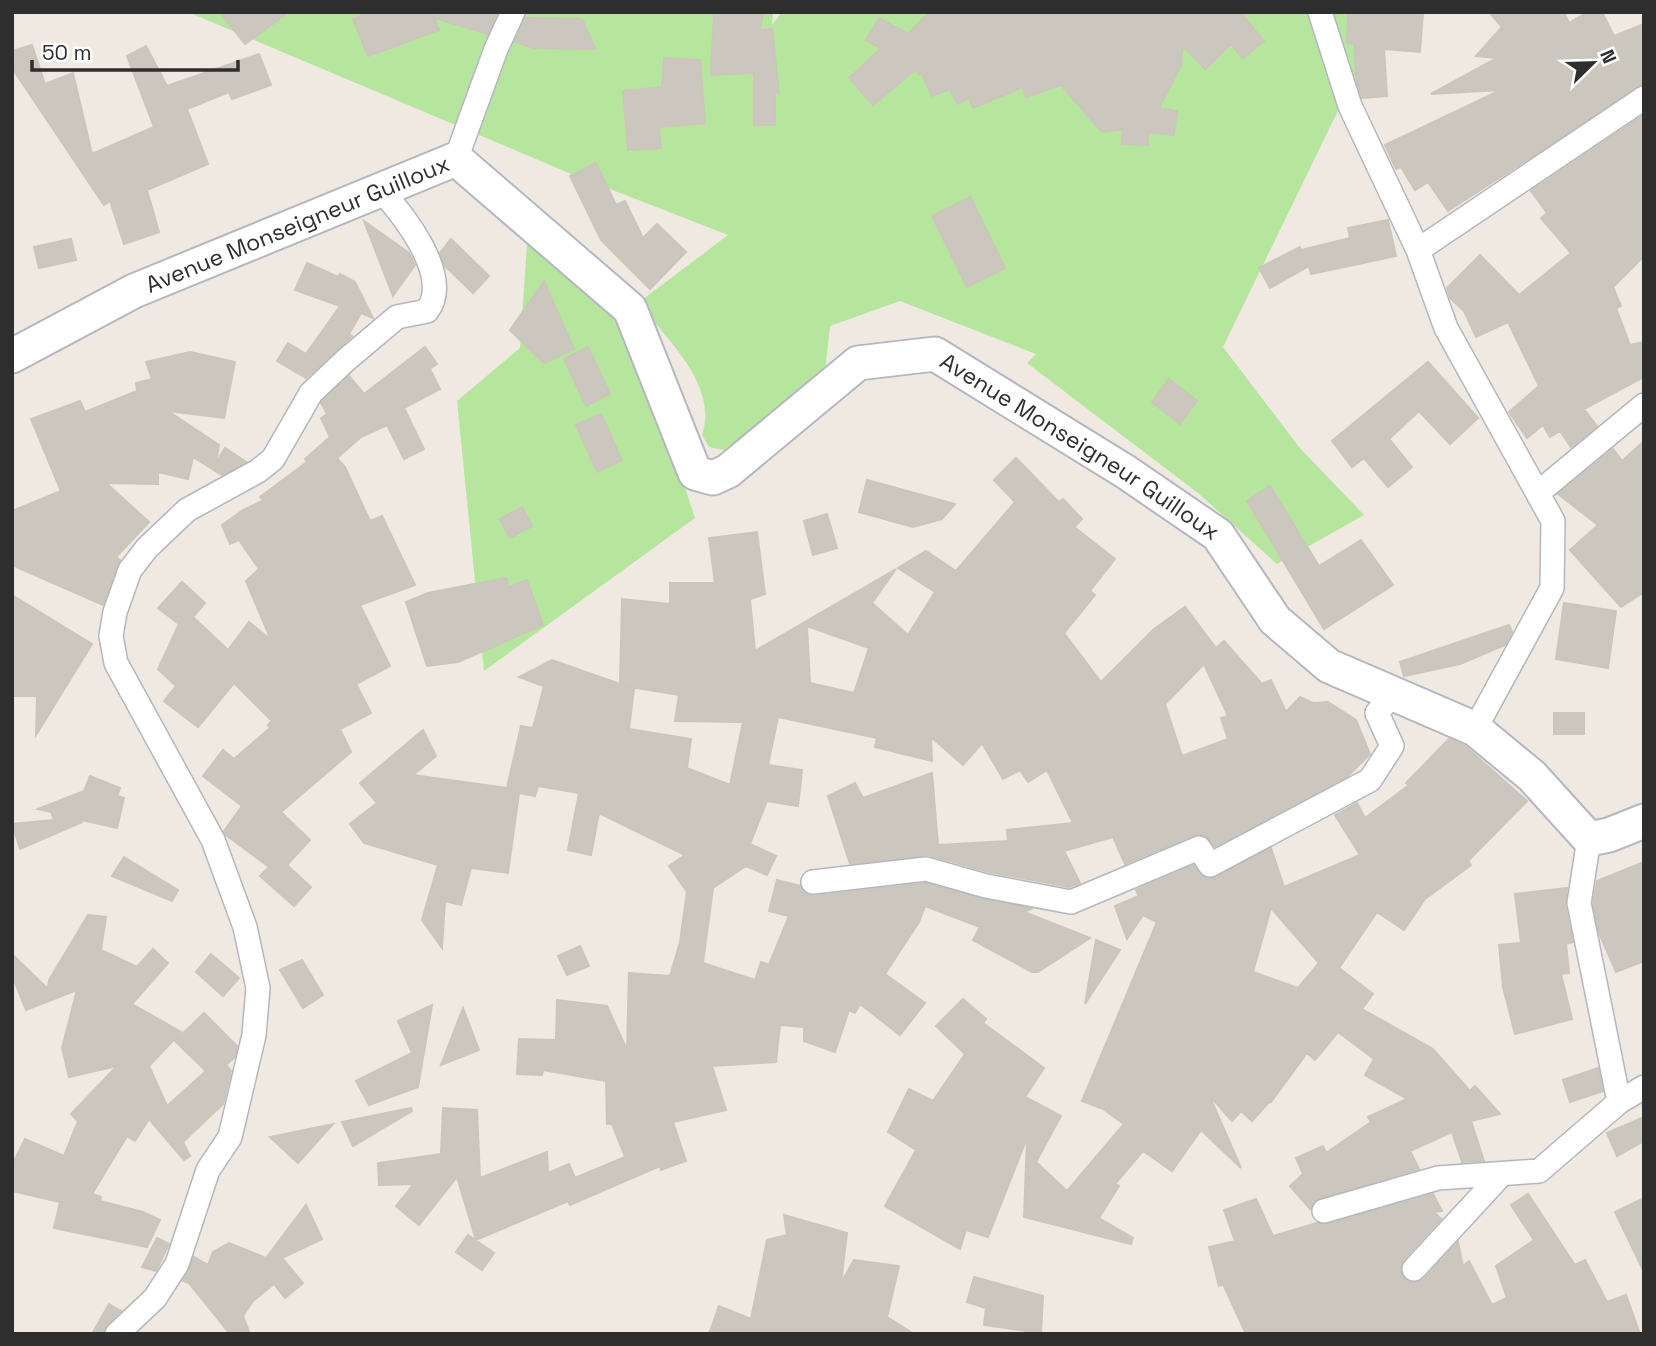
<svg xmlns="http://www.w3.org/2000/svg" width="1656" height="1346" viewBox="0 0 1656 1346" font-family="'Space Grotesk',sans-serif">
<rect width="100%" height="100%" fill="#efe9e1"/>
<!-- green -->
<path fill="#b6e59e" d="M188 12H773L772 25 782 12H1386L1223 347 1299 447 1364 515 1277 564 1198 493 1027 363 1036 354 900 301 830 326 825 372 724 450 709 447 702 435C719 386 667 339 638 303L728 235 569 173Z
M527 243 620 312 659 408 695 518 484 671 457 401 520 348Z"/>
<!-- building -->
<path fill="#cbc7bf" stroke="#cbc5ba" stroke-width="2" fill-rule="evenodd" d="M220 12H289L245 44Z
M370 12H431L439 30 368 56 353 19Z
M436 12H497L488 34 435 18Z
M714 12H763L760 30 772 29 779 93 775 91V125H754V73L711 75Z
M930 12H1240L1264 41 1243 58 1231 44 1205 69 1183 46 1181 65 1159 108 1177 111 1174 135 1148 132V145L1122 144 1123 129 1102 132 1061 85 1026 97 1023 87 973 108 969 98 957 104 950 89 932 96 922 73 919 75 916 69 873 105 849 78 881 48 866 40 879 18 908 34Z
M1348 12H1423L1420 52 1384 49 1387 96 1362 98 1356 79 1354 44 1347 43Z
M1489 12H1564L1569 23 1588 12H1602L1614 36 1644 24V84L1448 211 1428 182 1415 190 1401 167 1396 169 1385 145 1501 90 1431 94 1497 58 1476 56 1502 27Z
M526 18 582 19 595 49 534 48 515 42Z
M32 45 45 84 73 73 92 154 154 127 127 56 146 46 167 86 259 54 271 85 232 99 229 92 187 109 208 164 147 190 159 232 124 244 110 201 104 205 12 68V51Z
M664 58 700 60 705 123 659 127 661 148 628 150 623 91 662 87Z
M1644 115V256L1613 287 1621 306 1616 308 1630 345 1644 342V377L1584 409 1597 426 1571 447 1560 431 1550 437 1543 425 1527 438 1509 412 1539 386 1508 322 1476 337 1464 311 1450 298 1447 288 1480 255 1519 295 1571 253 1541 218 1547 213 1531 191Z
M596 163 616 205 625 201 643 238 657 224 686 252 650 289 601 240 570 176Z
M970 197 1005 268 967 287 932 216Z
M1388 220 1396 256 1311 274 1309 266 1270 288 1259 268 1300 247 1301 250 1350 238 1348 228Z
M364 221 409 253 415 265 393 296Z
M71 239 76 260 39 268 34 247Z
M451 239 489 276 473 293 445 266 440 253Z
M307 263 338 277 340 274 355 282 373 318 361 313 349 334 352 336 306 378 277 361 288 343 306 354 340 306 295 290Z
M544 281 574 349 544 363 510 330Z
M425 347 437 364 430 369 440 389 404 408 424 449 404 459 387 425 361 437 337 458 345 467 370 521 382 516 415 585 360 605 390 666 356 684 371 713 340 729 351 752 281 812 310 840 287 865 311 887 294 906 260 876 269 867 226 835 224 831 242 806 203 776 223 750 234 759 270 728 268 725 272 721 234 683 198 727 164 701 176 686 158 669 179 624 158 608 182 582 205 603 193 617 228 650 249 622 271 640 246 581 259 569 239 540 230 544 222 525 243 510 264 500 260 497 307 462 305 459 330 437 321 418 327 414 321 403 349 376 364 394Z
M588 347 610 394 586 406 564 359Z
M190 352 235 362 224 418 168 411 219 445 216 463 225 448 246 462 222 475 193 457 188 479 158 472V484L106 483 149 522 116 557 120 560 103 605 12 565V511L61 491 31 419 80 401 85 412 137 391 136 383 152 379 146 362Z
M1428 362 1478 418 1450 444 1419 411 1389 439 1412 467 1388 487 1364 458 1352 467 1332 441Z
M1169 379 1197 401 1180 424 1152 402Z
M601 414 622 460 597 472 576 425Z
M1644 441V592L1621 607 1570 550 1598 525 1558 494 1613 449 1622 461Z
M1016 458 1059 502 1063 499 1082 519 1074 527 1115 559 1090 591 1095 595 1064 633 1101 682 1154 629 1185 607 1216 648 1224 641 1262 684 1271 680 1286 712 1300 697 1313 703 1328 702 1356 720 1370 754 1347 777 1215 847 1206 836 1194 835 1125 864 1113 837 1064 851 1080 883 1069 887 989 872 929 855 850 864 828 796 855 783 863 798 932 773 938 845 1008 841 1007 830 1073 823 1047 770 1028 782 1020 770 1003 779 982 743 963 765 931 737 932 761 875 747 877 738 778 717 768 765 802 770 798 806 767 801 750 844 776 856 767 875 746 866 713 888 703 963 755 980 761 962 769 965 789 916 769 911 777 880 800 886 807 894 815 896 925 883 1031 909 1024 912 1090 938 1038 972H1032L973 940 980 927 925 906 919 922 885 974 925 1003 900 1035 860 1004 855 1013 849 1010 835 1052 804 1041V1027L780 1025 776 1062 712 1066 726 1110 673 1122 686 1161 661 1170 660 1166 570 1205 568 1201 476 1240 457 1177 419 1225 396 1206 414 1184 379 1185 378 1163 441 1154 443 1108 477 1110 480 1178 547 1152 548 1173 569 1164 575 1178 625 1157 612 1124H607L606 1081 543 1070 542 1075 517 1074 519 1039 556 1040 557 1000 607 1006 627 1050 629 973 670 976 680 942 687 892 669 866 685 855 599 813 591 855 568 850 579 793 538 786 535 796 519 793 508 873 471 868 461 905 445 901 442 948 422 920 438 865 364 843 350 824 377 803 360 783 423 730 436 756 413 775 507 788 521 726 533 728 544 686 519 677 552 660 620 684 622 599 670 604V583H715L709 538 757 532 765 594 750 599 755 651 896 569 872 603 908 635 935 592 898 568 926 551 956 571 1015 502 994 480ZM807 626 869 648 854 693 810 683ZM1204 664 1228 716 1221 718 1228 739 1182 756 1165 704ZM625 686 679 695 675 721 743 722 730 785 687 768 691 739 629 729 634 689Z
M867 480 955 504 942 519 913 527 859 512Z
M1270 486 1319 566 1361 540 1393 585 1324 629 1247 501Z
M522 507 532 526 510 538 500 519Z
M827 514 837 548 813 555 804 521Z
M506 578 508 587 527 580 543 625 458 662 427 666 406 602 428 593Z
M12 595 92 644 36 735 37 696H12Z
M1564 603 1616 611 1608 668 1556 659Z
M1509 625 1512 632 1505 645 1460 664 1404 676 1400 662Z
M1554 713H1584V734H1554Z
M1449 739 1465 746 1527 801 1468 861 1471 865 1425 899 1404 930 1377 912 1339 968 1373 994 1362 1009 1433 1049 1470 1091 1475 1086 1500 1114 1471 1121 1484 1161 1462 1162 1452 1132 1410 1151 1419 1169 1320 1198 1310 1209 1290 1186 1303 1174 1296 1158 1323 1146 1326 1153 1371 1122 1368 1117 1407 1099 1365 1075 1374 1059 1338 1032 1315 1060 1307 1053 1271 1102 1270 1101 1252 1121 1241 1111 1232 1121 1209 1095 1241 1168 1201 1130 1172 1171 1143 1151 1115 1184 1119 1186 1099 1218 1133 1238 1131 1244 1024 1217 1027 1138 988 1237 966 1230 960 1249 885 1206 916 1150 888 1132 909 1089 933 1101 965 1054 936 1026 963 999 986 1019 983 1023 1044 1068 1025 1097 1061 1116 1036 1162 1067 1191 1124 1124 1103 1109 1082 1101 1157 922 1143 915 1127 939 1115 906 1139 896 1136 890 1194 865 1203 877 1211 879 1271 848 1284 887 1360 855 1335 815 1357 803 1365 818 1409 785 1406 783ZM1271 908 1319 963 1298 988 1253 972Z
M90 776 120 788 117 796 124 798 117 828 82 820V822L20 849 12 824 54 820 51 812 38 809 84 791Z
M124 857 178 890 172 901 112 876Z
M1644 862V961L1616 972 1599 933 1593 903 1597 881Z
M1567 888 1565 905 1573 942 1566 944 1569 973 1561 974 1572 1019 1515 1034 1503 987 1499 945 1521 943 1515 894Z
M88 915 106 917 101 950 137 967 153 949 168 963 132 1004 181 1032 149 1066 167 1106 206 1071 175 1041 204 1013 237 1046 235 1057 226 1065 231 1071 223 1104 183 1142 190 1156 184 1160 149 1119 135 1141 127 1136 92 1194 101 1197 100 1201 143 1212 160 1220 147 1247 54 1228 60 1202 12 1191V1165L25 1139 64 1156 78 1121 71 1114 117 1066 69 1077 62 1048 77 990 26 1010 12 975V954L48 989 49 980Z
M1096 940 1120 950 1085 1004Z
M580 946 589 966 567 975 558 956Z
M211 954 239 978 223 996 196 972Z
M302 960 323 995 303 1008 280 970Z
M432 1005 418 1087 369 1105 356 1081 412 1053 398 1021Z
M463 1008 479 1050 441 1065Z
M1598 1068 1603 1091 1570 1102 1563 1080Z
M411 1108 412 1111 353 1146 342 1122Z
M1644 1117V1141L1617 1156 1607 1133Z
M333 1124 298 1163 270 1137Z
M1433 1194 1442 1211 1434 1212 1441 1219 1403 1260 1401 1272 1405 1280 1412 1283 1424 1279 1458 1242 1463 1266 1469 1261 1492 1305 1507 1298 1496 1266 1534 1240 1511 1205 1528 1194 1575 1265 1585 1260 1607 1302 1626 1295 1640 1334H1246L1223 1284 1219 1286 1209 1247 1235 1241 1224 1210 1256 1199 1273 1236 1317 1223 1328 1224Z
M1644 1198V1272L1615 1212Z
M306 1205 322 1239 282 1258 303 1283 285 1298 274 1284 253 1301 243 1316 250 1334H230L189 1283 183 1281 194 1257 208 1265 213 1252 229 1243 266 1258Z
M784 1215 847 1233 841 1283 854 1260 899 1266 887 1317 914 1334H709L719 1306 751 1319 767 1240 787 1235Z
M468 1235 494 1253 482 1270 456 1252Z
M157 1238 169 1244 156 1271 142 1267Z
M974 1277 1043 1296 1041 1333 984 1325 986 1308 967 1302Z
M109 1304 121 1311 107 1324 103 1334H92Z"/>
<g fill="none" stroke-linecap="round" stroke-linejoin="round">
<defs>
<path id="street" d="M1320 12 1350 106 1418 250 1446 328 1553 521 1552 588 1475 729
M456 159 496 49 513 12
M1418 250 1644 98
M1539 492 1644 405
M813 882 926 869 986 886 1071 902 1199 848 1210 865 1370 780 1392 746 1377 713 1394 692
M1619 1102 1644 1087
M1324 1211 1438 1178 1539 1171 1619 1102 1579 903 1589 839
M1414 1269 1501 1175
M117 1334 155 1298 177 1264 208 1170 230 1137 254 1035 258 988 245 927 213 840 116 663 111 636 115 612 130 570 147 548 187 510 258 471 273 459 311 393 346 360 397 317 427 311C453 277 404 216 381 190"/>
<g id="secondary">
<path id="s1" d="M12 356 134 291 456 159 630 309 695 473 713 478 728 471 858 363 935 354 1126 472 1218 535 1275 620 1329 666 1475 729 1532 776 1589 839 1609 835 1644 821"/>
</g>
</defs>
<!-- street casing -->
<use href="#street" stroke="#b4b7c1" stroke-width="26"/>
<!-- secondary casing -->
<use href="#secondary" stroke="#b4b7c1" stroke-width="37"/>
<!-- street -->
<use href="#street" stroke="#fff" stroke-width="23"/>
<!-- secondary -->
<use href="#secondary" stroke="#fff" stroke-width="33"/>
</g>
<g text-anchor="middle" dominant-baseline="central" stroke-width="6" stroke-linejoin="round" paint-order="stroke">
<!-- street labels -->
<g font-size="23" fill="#2e2e2e" stroke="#fff">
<text stroke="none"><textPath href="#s1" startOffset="315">Avenue Monseigneur Guilloux</textPath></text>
<text stroke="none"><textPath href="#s1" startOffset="1346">Avenue Monseigneur Guilloux</textPath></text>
</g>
</g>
<!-- border -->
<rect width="1656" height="1346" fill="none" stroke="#2e2e2e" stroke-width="28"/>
<!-- north arrow -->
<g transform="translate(1593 63) rotate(67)" stroke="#ffffff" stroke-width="5" paint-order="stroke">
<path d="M0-5L12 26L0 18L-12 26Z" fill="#2e2e2e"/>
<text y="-10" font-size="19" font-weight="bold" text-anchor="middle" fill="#2e2e2e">N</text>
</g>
<!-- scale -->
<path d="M32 60v10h206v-10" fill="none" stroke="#2e2e2e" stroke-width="3.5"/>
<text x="42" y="60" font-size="21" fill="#2e2e2e" stroke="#ffffff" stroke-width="5" paint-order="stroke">50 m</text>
</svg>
